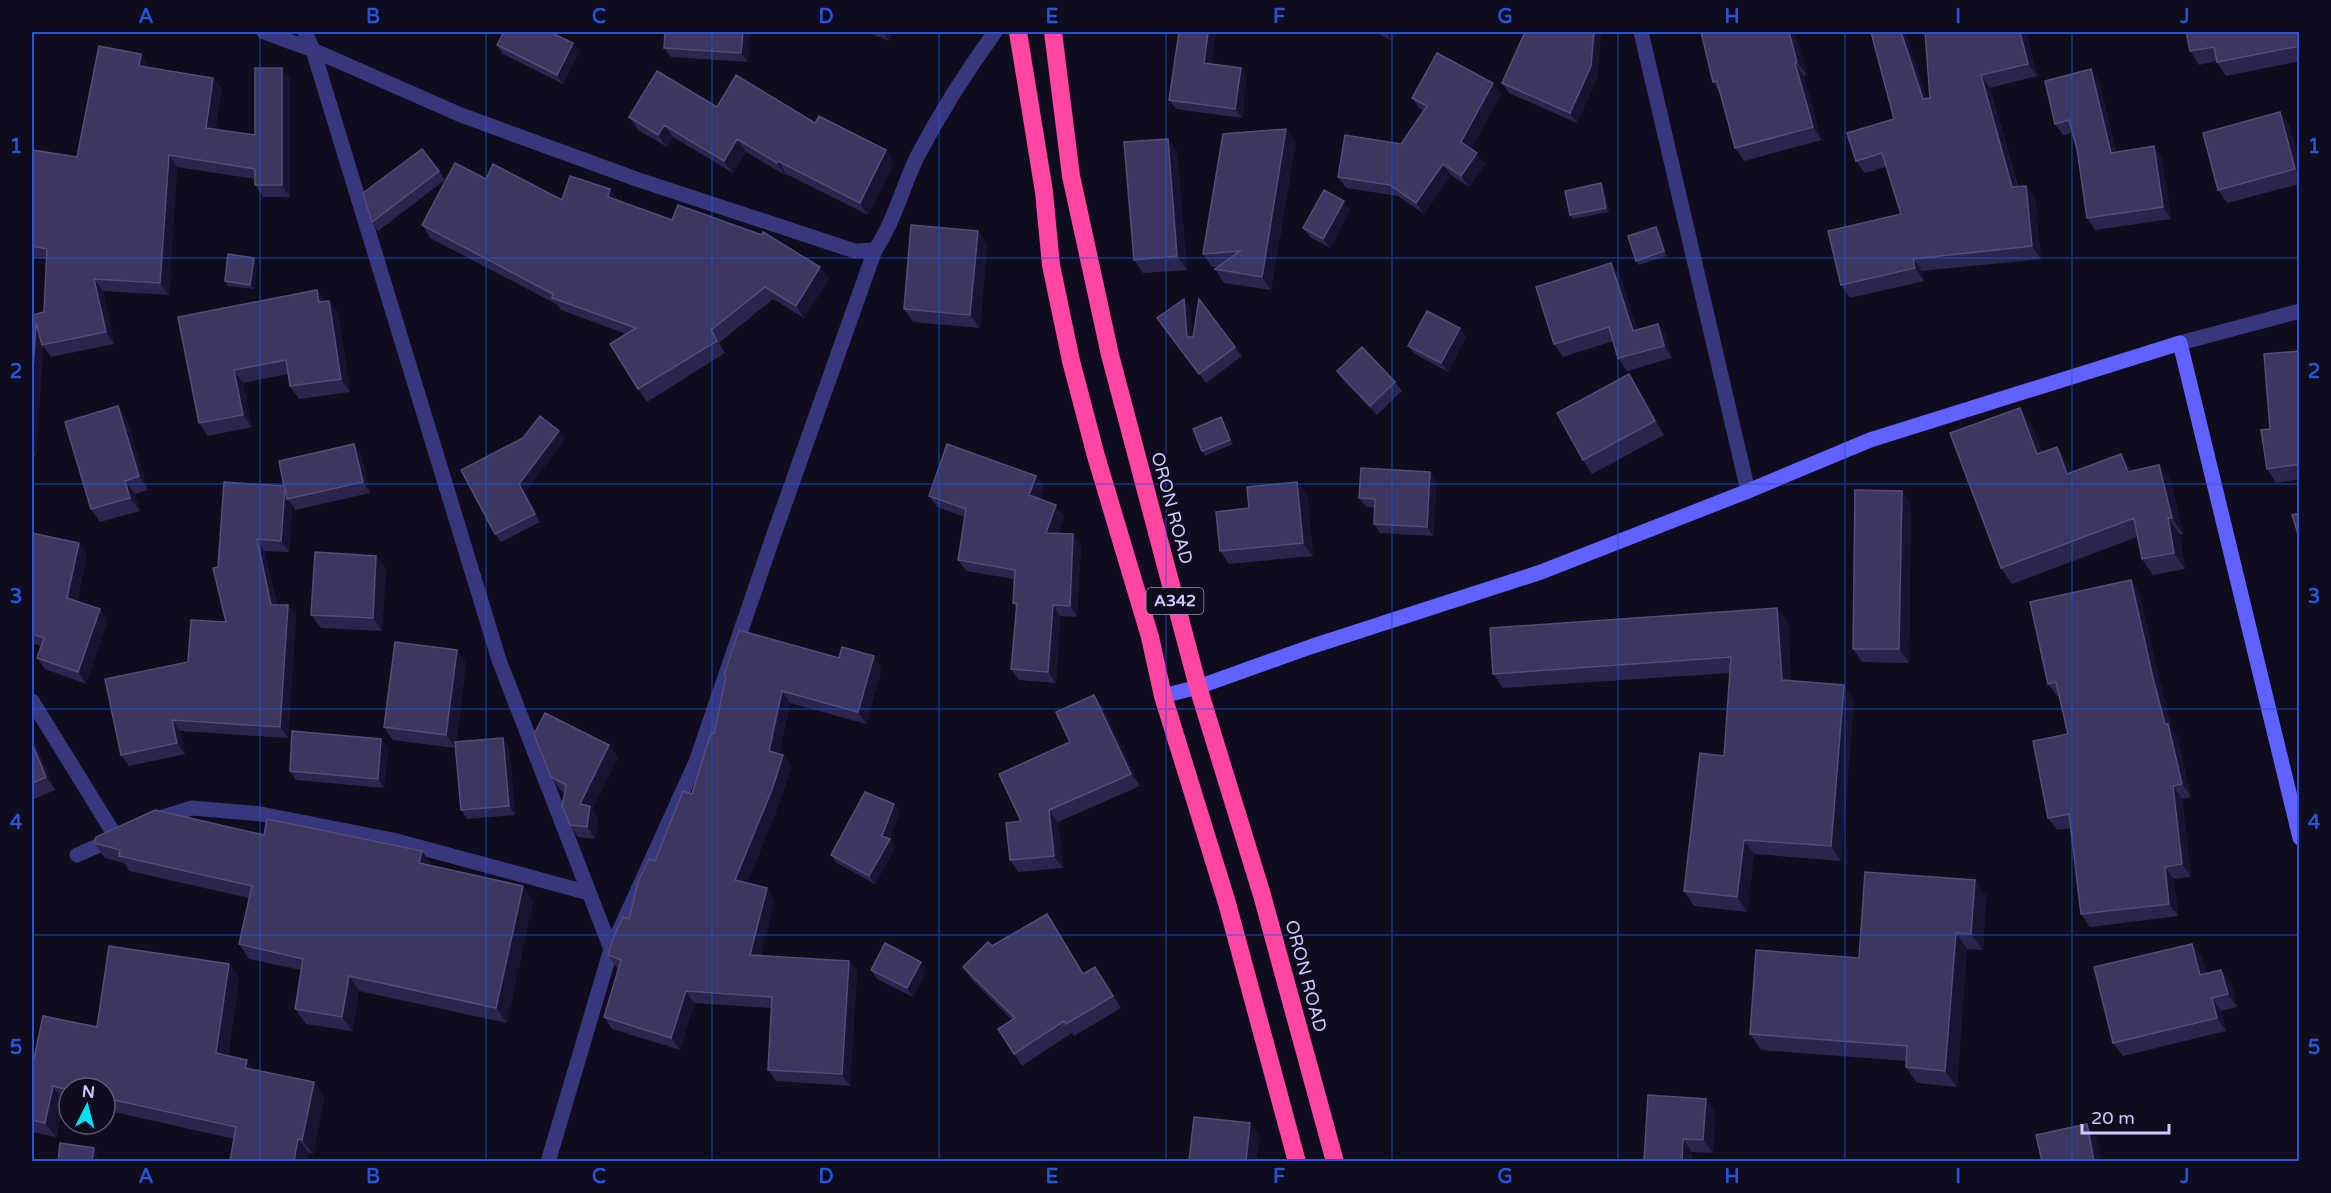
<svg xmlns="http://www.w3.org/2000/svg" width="2331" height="1193" viewBox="0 0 2331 1193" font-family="'Varela Round',sans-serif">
<rect width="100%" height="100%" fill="#0f0c1e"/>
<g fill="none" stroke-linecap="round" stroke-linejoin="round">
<!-- street -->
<path stroke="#38377e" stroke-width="15" d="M264 32 313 50 461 115 639 180 855 251 875 250C895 220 902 188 917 157 940 113 966 72 995 32
M305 32 313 50 499 660 611 949
M1641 32 1748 491
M2180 343 2300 311
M32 701 116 837
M154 820 192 808 261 814 393 840 589 893
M77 855 113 839
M548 1162 611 949 696 762 774 534 875 250"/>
<!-- secondary -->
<path stroke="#6161ff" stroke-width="15" d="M1163 696 1198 687 1310 647 1541 572 1748 491 1870 440 2180 343 2300 838"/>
<!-- highway -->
<path stroke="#ff45a2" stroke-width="18" d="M1018 32 1044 192 1051 265 1071 361 1096 456 1150 637 1163 696 1227 903 1297 1162
M1053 32 1071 176 1110 355 1198 687 1262 895 1335 1162"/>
</g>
<!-- wall -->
<path fill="#2b244c" d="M665 32H750L748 62 671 57 664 48Z
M867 32H893L889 41Z
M1216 32 1211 64 1247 77 1242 118 1176 109 1169 100Z
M1376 32H1398L1392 41Z
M1795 32 1806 75 1804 76 1821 140 1744 161 1735 148 1720 93 1713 82Z
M1871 32H1905L1927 99 1930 98 1925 32H2026L2037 76 1990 88 2018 186H2026L2035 198 2041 259 1922 271 1924 281 1850 298 1841 285 1901 214 1886 167 1865 173 1856 161 1894 119Z
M2300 32V61L2226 76 2216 61 2199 65 2190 51Z
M573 43 579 52 563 84 503 54 497 45Z
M149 66V67L213 78 222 89 215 130 255 135 282 68 290 80V197H263L255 185V179L177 167 169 295 103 291 114 344 51 357 43 346 36 456H32V315L44 312 47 259 32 257V150L77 157Z
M1598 76 1577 123 1509 93 1502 83Z
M2099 81 2116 152 2162 158 2171 219 2095 230 2087 218 2077 149 2072 133 2063 135 2055 124Z
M1501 94 1471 149 1485 164 1469 187 1451 175 1424 214 1398 196 1346 188 1338 177 1401 144 1424 111 1420 109 1412 98Z
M717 107 815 123 886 150 895 163 868 215 786 174 785 175 746 152 733 173 673 137 667 147 638 130 629 117Z
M2280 112 2289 125 2300 163V184L2227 203 2218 190Z
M1286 129 1296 142 1271 290 1224 283 1215 269 1219 267H1212L1203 254Z
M1168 139 1177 152 1187 270 1143 273 1134 260Z
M439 171 445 180 378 231 372 222Z
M486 179 562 200 610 189 618 200 672 220 820 267 829 279 804 318 773 299 719 343 725 353 647 402 638 389 626 334 561 310 556 304 430 238 422 225Z
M1601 183 1604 188 1609 212 1573 219 1570 215Z
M1344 201 1350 210 1330 248 1310 237 1303 228Z
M978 231 987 244 980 328 913 322 904 309Z
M1659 231 1667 256 1639 265 1636 261Z
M257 263 254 289 228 286 225 281Z
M1620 275 1637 329 1658 324 1666 336 1672 358 1627 371 1618 358 1613 341 1563 357 1554 344Z
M325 301 338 313 350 392 299 399 290 386 288 374 243 383 252 427 208 436 199 423 178 317Z
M1190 308 1192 337 1235 347 1242 356 1206 383 1164 327Z
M1466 337 1448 372 1415 354 1408 346Z
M2300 351V479L2276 483 2267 469 2270 429Z
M1337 371 1395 382 1402 391 1377 415 1343 380Z
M1629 374 1638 388 1664 435 1592 474 1583 460Z
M118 406 127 420 148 490 135 494 140 511 100 522 91 509Z
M2020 408 2031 424 2042 452 2068 463 2071 472 2132 471 2159 465 2171 481 2183 534 2180 535 2185 569 2153 575 2142 559 2137 537 2012 584 2001 568Z
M1221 417 1224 422 1233 444 1205 456 1202 451Z
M565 439 525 492 540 522 501 542 495 534 461 470Z
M354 444 361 455 370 493 295 510 292 505 289 552 264 551 277 605H288L296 616 288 738 180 731 185 754 129 766 121 755 188 662 226 622 218 567 284 486Z
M1430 472 1437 481 1433 536 1380 533 1374 524 1375 508 1366 507 1359 498Z
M1036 476 1044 487 1040 499 1064 516 1058 534 1081 545 1077 617 1060 616 1056 683 1019 680 1011 669 1016 607 1013 603 1014 579 966 571 958 560 965 517 937 507 929 496Z
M1297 482 1307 495 1313 556 1229 564 1220 551 1249 508Z
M1902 491 1911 504 1909 663 1862 662 1853 649Z
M32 533 87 554 77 601 100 609 108 620 86 684 45 669 37 658 41 646 32 643Z
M376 556 386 569 382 631 321 628 311 615Z
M2139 593 2162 690 2172 729 2177 736 2191 797 2182 799 2191 877 2174 879 2178 916 2090 927 2081 914 2071 828 2057 830 2048 818 2068 734 2059 696H2057L2048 684Z
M1788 622 1791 681 1854 699 1841 861 1754 854 1747 912 1694 906 1684 891 1724 756 1730 673 1503 688 1493 674Z
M839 658 882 668 866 724 790 703 779 754 783 755 791 767 781 799 747 883 775 900 761 956 849 961 857 972 850 1086 776 1081 768 1070 771 1008 694 1003 680 1050 612 1029 604 1017 619 968 616 967 608 955 629 919 655 861 692 794 714 734 726 678 724 675Z
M466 663 456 742 509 747 515 815 467 819 461 810 455 748 393 740 384 727Z
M1103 707 1140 786 1058 822 1063 868 1018 872 1010 860 1021 821 1070 742Z
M32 737 55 790 32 800Z
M381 739 388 748 384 788 296 780 290 771Z
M618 757 592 809 598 818 595 839 578 837 570 825 564 792 560 790 551 777Z
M900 812 889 839 895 847 875 884 837 863 831 855Z
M264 835 432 865V866L533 900 507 1023 359 991 352 1031 306 1024 295 1009 301 970 249 959 239 944 249 898 129 871 124 863 105 858 94 843Z
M1975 880 1986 896 1983 950 1967 949 1957 1087 1917 1083 1906 1067V1061L1761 1050 1750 1034 1859 958Z
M1055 926 1084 974 1103 979 1121 1008 1074 1036 1072 1033 1022 1066 1014 1054 1012 1020 971 979 963 967 992 946Z
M2192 944 2202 957 2206 973 2231 983 2237 1007 2221 1011 2226 1031 2123 1056 2113 1043Z
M921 962 927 971 913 997 877 979 871 970Z
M229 964 239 978 228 1056 247 1060 253 1070 314 1082 324 1097 313 1154 309 1153 307 1161H230L234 1139 105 1110V1088H69V1102L64 1101 56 1137 32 1132V1068L97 1027Z
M1715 1112 1713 1153 1692 1152 1644 1161Z"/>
<!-- shaded-wall -->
<path fill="#191332" d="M743 32H750L748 62 741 53Z
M883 32H893L889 41Z
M1208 32H1216L1210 72 1204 63Z
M1385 32H1398L1392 41Z
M1594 32H1601L1598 76 1577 123 1570 113Z
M1789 32H1795L1806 75 1797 62Z
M1901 32H1905L1932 112 1923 99Z
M2020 32H2026L2037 76 2028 64Z
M573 43 579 52 563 84 557 75Z
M141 54 149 66 147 77 139 66Z
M1795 63 1804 76 1821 140 1813 127Z
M282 68 290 80V197L282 185Z
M1241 68 1247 77 1242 118 1235 109Z
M2091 69 2099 81 2119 164 2111 153Z
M1981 75 1990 88 2021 200 2012 187Z
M213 78 222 89 214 140 206 128Z
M1493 83 1501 94 1469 153 1461 142Z
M2280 112 2289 125 2300 163V175L2295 169Z
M664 125 673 137 667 147 658 135Z
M1286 129 1296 142 1271 290 1262 277Z
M737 139 746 152 733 173 724 161Z
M1168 139 1177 152 1187 270 1177 256Z
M2154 146 2162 158 2171 219 2163 207Z
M886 150 895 163 868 215 860 203Z
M1477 153 1485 164 1469 187 1461 176Z
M169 155 177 167 169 295 160 283Z
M778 161 786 174 785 175 777 163Z
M1443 164 1451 175 1424 214 1416 203Z
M1601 183 1604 188 1609 212 1606 208Z
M2026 186 2035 198 2041 259 2032 246Z
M610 189 619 202 608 197Z
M1344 201 1350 210 1330 248 1323 239Z
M1656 227 1659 231 1667 256 1664 251Z
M978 231 987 244 980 328 970 315Z
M254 258 257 263 254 289 250 285Z
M1913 259 1922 271 1924 281 1915 268Z
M1611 263 1620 275 1642 343 1633 331Z
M820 267 829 279 804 318 796 306Z
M94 279 103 291 114 344 106 332Z
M317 290 326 302H319Z
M1184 299 1190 308 1193 346 1187 337Z
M329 301 338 313 350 392 341 379Z
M36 323 44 335 36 456 32 450V387Z
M1658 324 1666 336 1672 358 1664 346Z
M1460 328 1466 337 1448 372 1441 363Z
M234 370 243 383 252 427 243 415Z
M1629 374 1638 388 1664 435 1655 421Z
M118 406 127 420 148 490 139 476Z
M2020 408 2031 424 2048 470 2037 454Z
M1221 417 1224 422 1233 444 1230 440Z
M559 431 565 439 525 492 540 522 535 514 519 484Z
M354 444 361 455 370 493 363 482Z
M2057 447 2068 463 2078 490 2067 474Z
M2121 454 2132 470 2139 488 2128 472Z
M2159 465 2171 481 2183 534 2172 518Z
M1430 472 1437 481 1433 536 1427 527Z
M1036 476 1044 487 1037 506 1029 495Z
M125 481 135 494 140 511 130 498Z
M1297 482 1307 495 1313 556 1303 543Z
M285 487 287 499 292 505 289 552 281 541Z
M1902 491 1911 504 1909 663 1899 649Z
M1056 505 1064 516 1054 544 1046 533Z
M2168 518 2180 535 2185 569 2174 553Z
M1073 534 1081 545 1077 617 1070 606Z
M257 539 264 551 279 616 271 605Z
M79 543 87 554 75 610 67 598Z
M376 556 386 569 382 631 373 618Z
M2131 580 2139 593 2162 690 2172 729 2177 736 2191 797 2182 784 2165 724 2153 678Z
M288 605 296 616 288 738 280 727Z
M1053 605 1060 616 1056 683 1048 672Z
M1777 608 1788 622 1792 694 1782 680Z
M100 609 108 620 86 684 78 672Z
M457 650 466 663 455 748 446 735Z
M874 656 882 668 866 724 858 712Z
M1844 685 1854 699 1841 861 1831 846Z
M782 691 790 703 777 763 769 751Z
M1094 695 1103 707 1140 786 1131 774Z
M172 720 180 731 185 754 177 743Z
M32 737 34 740 55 790 46 777 32 743Z
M503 738 509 747 515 815 509 806Z
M381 739 388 748 384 788 378 779Z
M609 745 618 757 592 809 598 818 595 839 587 827 580 804Z
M783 755 791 767 781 799 743 892 735 880Z
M2173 786 2182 799 2191 877 2182 864Z
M894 804 900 812 889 840 890 839 895 847 875 884 869 876 882 836Z
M1049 810 1058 822 1063 868 1054 856Z
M1744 840 1754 854 1747 912 1737 897Z
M422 851 432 865 429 878 419 863Z
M2165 867 2174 879 2178 916 2169 904Z
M1975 880 1986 896 1983 950 1971 934Z
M523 886 533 900 507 1023 496 1008Z
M767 888 775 900 759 967 750 955Z
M1047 914 1055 926 1091 986 1083 974Z
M1956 933 1967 949 1957 1087 1945 1071Z
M2192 944 2202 957 2209 988 2200 975Z
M849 961 857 972 850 1086 842 1074Z
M921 962 927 971 913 997 907 988Z
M229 964 239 978 226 1068 216 1053Z
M2221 970 2231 983 2237 1007 2228 994Z
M349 976 359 991 352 1031 342 1017Z
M686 991 694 1003 680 1050 671 1038Z
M2212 998 2221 1011 2226 1031 2217 1018Z
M247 1060 257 1075 245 1068Z
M314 1082 324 1097 313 1154 302 1140Z
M53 1086 64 1101 56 1137 45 1123Z
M1706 1099 1715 1112 1713 1153 1703 1140Z
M1250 1123 1259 1136 1257 1161H1246Z
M2087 1124 2096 1137 2101 1161H2094Z
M298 1139 309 1153 307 1161H294Z
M1683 1139 1692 1152V1161H1682Z
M94 1148 97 1152 96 1161H92Z"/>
<!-- building -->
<path fill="#3d3660" stroke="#544d79" stroke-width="1.5" d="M504 32H550L573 43 557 75 497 45Z
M665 32H743L741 53 664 48Z
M1179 32H1208L1204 63 1241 68 1235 109 1169 100Z
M1525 32H1594L1591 66 1570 113 1502 83Z
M1701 32H1789L1797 62 1795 63 1813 127 1735 148 1717 81 1713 82Z
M1871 32H1901L1923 99 1930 98 1925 32H2020L2028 64 1981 75 2012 187 2026 186 2032 246 1913 259 1915 268 1841 285 1828 231 1901 214 1882 153 1856 161 1847 133 1894 119Z
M2186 32H2300V46L2217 62 2214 47 2190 51Z
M99 46 141 54 139 66 213 78 206 128 255 135V68H282V185H255V169L169 155 160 283 94 279 106 332 42 345 36 323 32 387V315L44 312 47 249 32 246V150L77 157Z
M1437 53 1493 83 1461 142 1477 153 1461 176 1443 164 1416 203 1390 185 1338 177 1345 135 1401 144 1427 106 1412 98Z
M2091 69 2111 153 2154 146 2163 207 2087 218 2077 149 2069 120 2055 124 2045 81Z
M657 71 717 107 736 75 815 123 819 116 886 150 860 203 778 161 777 163 737 139 724 161 664 125 658 135 629 117Z
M2280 112 2295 169 2218 190 2203 133Z
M1286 129 1262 277 1215 269 1240 251 1203 254 1223 134Z
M1168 139 1177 256 1134 260 1124 142Z
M422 149 439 171 372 222 363 193Z
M455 163 486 179 493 164 562 200 570 176 610 189 608 197 672 220 678 205 762 235 763 232 820 267 796 306 765 287 711 330 717 341 638 389 610 344 636 328 552 298 553 294 422 225Z
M1601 183 1606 208 1570 215 1565 191Z
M1324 190 1344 201 1323 239 1303 228Z
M911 225 978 231 970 315 904 309Z
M1656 227 1664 251 1636 261 1628 236Z
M228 254 254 258 250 285 225 281Z
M1611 263 1633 331 1658 324 1664 346 1618 358 1609 327 1554 344 1536 287Z
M317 290 319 302 329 301 341 379 290 386 286 360 234 370 243 415 199 423 178 317Z
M1184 299 1187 337H1193L1199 299 1235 347 1199 374 1157 318Z
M1427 311 1460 328 1441 363 1408 346Z
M1362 347 1395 382 1370 406 1337 371Z
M2300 351V464L2267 469 2261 430 2270 429 2264 354Z
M1629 374 1655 421 1583 460 1557 413Z
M118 406 139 476 125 481 130 498 91 509 65 422Z
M2020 408 2037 454 2057 447 2067 474 2121 454 2128 472 2159 465 2172 518H2168L2174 553 2142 559 2134 518 2001 568 1950 433Z
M540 416 559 431 519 484 535 514 495 534 461 470 523 438Z
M1221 417 1230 440 1202 451 1193 429Z
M354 444 363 482 287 499 285 487 281 541 257 539 271 605H288L280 727 172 720 177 743 121 755 105 679 188 662 191 620 226 622 213 568 218 567 224 482 284 486 279 461Z
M947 444 1036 476 1029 495 1056 505 1046 533 1073 534 1070 606 1053 605 1048 672 1011 669 1017 603H1013L1015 570 958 560 966 509 929 496Z
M1361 468 1430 472 1427 527 1374 524 1375 499 1359 498Z
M1297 482 1303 543 1220 551 1216 512 1249 508 1247 487Z
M1855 490 1902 491 1899 649H1853Z
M2300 513V540L2292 515Z
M32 533 79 543 67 598 100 609 78 672 37 658 44 638 32 634Z
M315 552 376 556 373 618 311 615Z
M2131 580 2153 678 2165 724H2168L2182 784 2173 786 2182 864 2165 867 2169 904 2081 914 2069 814 2048 818 2033 741 2068 734 2056 682 2048 684 2030 602Z
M1777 608 1782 680 1844 685 1831 846 1744 840 1737 897 1684 891 1700 753 1724 756 1731 657 1493 674 1490 628Z
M739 630 839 658 842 647 874 656 858 712 782 691 769 751 783 755 773 787 735 880 767 888 750 955 849 961 842 1074 768 1070 772 997 686 991 671 1038 604 1017 621 960 608 955 612 941 623 917 629 919 638 882 649 859 655 861 683 791 692 794 711 733 714 734 726 676 724 675Z
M395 642 457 650 446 735 384 727Z
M1094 695 1131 774 1049 810 1054 856 1010 860 1006 823 1021 821 999 774 1070 742 1056 712Z
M545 713 609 745 580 804 590 806 587 827 570 825 562 806 566 785 551 777 534 734Z
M292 731 381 739 378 779 290 771Z
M503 738 509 806 461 810 455 742Z
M32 743 46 777 32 783Z
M865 792 894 804 882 836 890 839 869 876 831 855Z
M155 810 264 835 267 819 422 851 419 863 523 886 496 1008 349 976 342 1017 295 1009 303 959 239 944 252 886 119 856 120 850 94 843 96 837Z
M1865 872 1975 880 1971 934 1956 933 1945 1071 1906 1067 1907 1046 1750 1034 1756 950 1859 958Z
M1047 914 1083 974 1095 967 1113 996 1066 1024 1064 1021 1014 1054 998 1029 1015 1018 963 967 988 942 992 946Z
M885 943 921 962 907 988 871 970Z
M2192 944 2200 975 2221 970 2228 994 2212 998 2217 1018 2113 1043 2094 967Z
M109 946 229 964 216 1053 247 1060 245 1068 314 1082 302 1140 298 1139 294 1161H230L236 1127 105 1098V1088H69V1090L53 1086 45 1123 32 1120V1068L43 1016 97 1027Z
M1648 1095 1706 1099 1703 1140 1683 1139 1682 1161H1644Z
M1194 1117 1250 1123 1246 1161H1189Z
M2087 1124 2094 1161H2042L2036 1135Z
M60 1143 94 1148 92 1161H58Z"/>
<!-- grid -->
<path fill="none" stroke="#2654da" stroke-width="1.5" stroke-opacity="0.55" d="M260 32V1162M486 32V1162M712 32V1162M939 32V1162M1166 32V1162M1392 32V1162M1618 32V1162M1845 32V1162M2072 32V1162M32 258H2300M32 484H2300M32 709H2300M32 935H2300"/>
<g text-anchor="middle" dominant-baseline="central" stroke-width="4.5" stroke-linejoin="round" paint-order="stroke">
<!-- shield labels -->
<rect fill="#0f0c1e" stroke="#9591bc" stroke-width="1.5" x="1146.5" y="588" width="57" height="26" rx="4.5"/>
<g font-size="16" font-weight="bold" fill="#cfcaff">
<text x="1175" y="601">A342</text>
</g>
<!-- street labels -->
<g font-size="18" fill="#cfcaff" stroke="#0f0c1e">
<text transform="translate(1172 508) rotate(75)">ORON ROAD</text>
<text transform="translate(1306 976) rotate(75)">ORON ROAD</text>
</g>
</g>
<!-- border -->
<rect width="2331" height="1193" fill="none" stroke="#0f0c1e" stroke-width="66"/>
<!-- north arrow -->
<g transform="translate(87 1106) rotate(6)"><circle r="28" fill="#0f0c1e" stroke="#5c5878" stroke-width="1.5"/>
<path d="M0-4.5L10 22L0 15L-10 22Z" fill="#00e1f4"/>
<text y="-9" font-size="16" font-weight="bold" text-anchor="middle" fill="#cfcaff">N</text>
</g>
<!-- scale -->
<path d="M2082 1124v9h87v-9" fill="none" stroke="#cfcaff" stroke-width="3"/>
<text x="2091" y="1124" font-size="18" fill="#cfcaff" stroke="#0f0c1e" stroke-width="4.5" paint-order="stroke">20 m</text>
<rect x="33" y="33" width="2265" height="1127" fill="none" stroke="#2654da" stroke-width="2"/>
<g font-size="20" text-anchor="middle" font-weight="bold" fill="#2654da">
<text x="146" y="23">A</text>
<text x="373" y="23">B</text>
<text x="599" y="23">C</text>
<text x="826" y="23">D</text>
<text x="1052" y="23">E</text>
<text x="1279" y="23">F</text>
<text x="1505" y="23">G</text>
<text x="1732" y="23">H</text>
<text x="1958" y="23">I</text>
<text x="2185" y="23">J</text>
<text x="16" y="153">1</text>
<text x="2314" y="153">1</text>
<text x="16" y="378">2</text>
<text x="2314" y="378">2</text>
<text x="16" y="603">3</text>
<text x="2314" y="603">3</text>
<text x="16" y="829">4</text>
<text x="2314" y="829">4</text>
<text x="16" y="1054">5</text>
<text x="2314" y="1054">5</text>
<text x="146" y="1183">A</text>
<text x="373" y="1183">B</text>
<text x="599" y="1183">C</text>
<text x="826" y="1183">D</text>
<text x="1052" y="1183">E</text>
<text x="1279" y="1183">F</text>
<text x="1505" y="1183">G</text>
<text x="1732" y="1183">H</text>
<text x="1958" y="1183">I</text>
<text x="2185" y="1183">J</text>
</g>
</svg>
